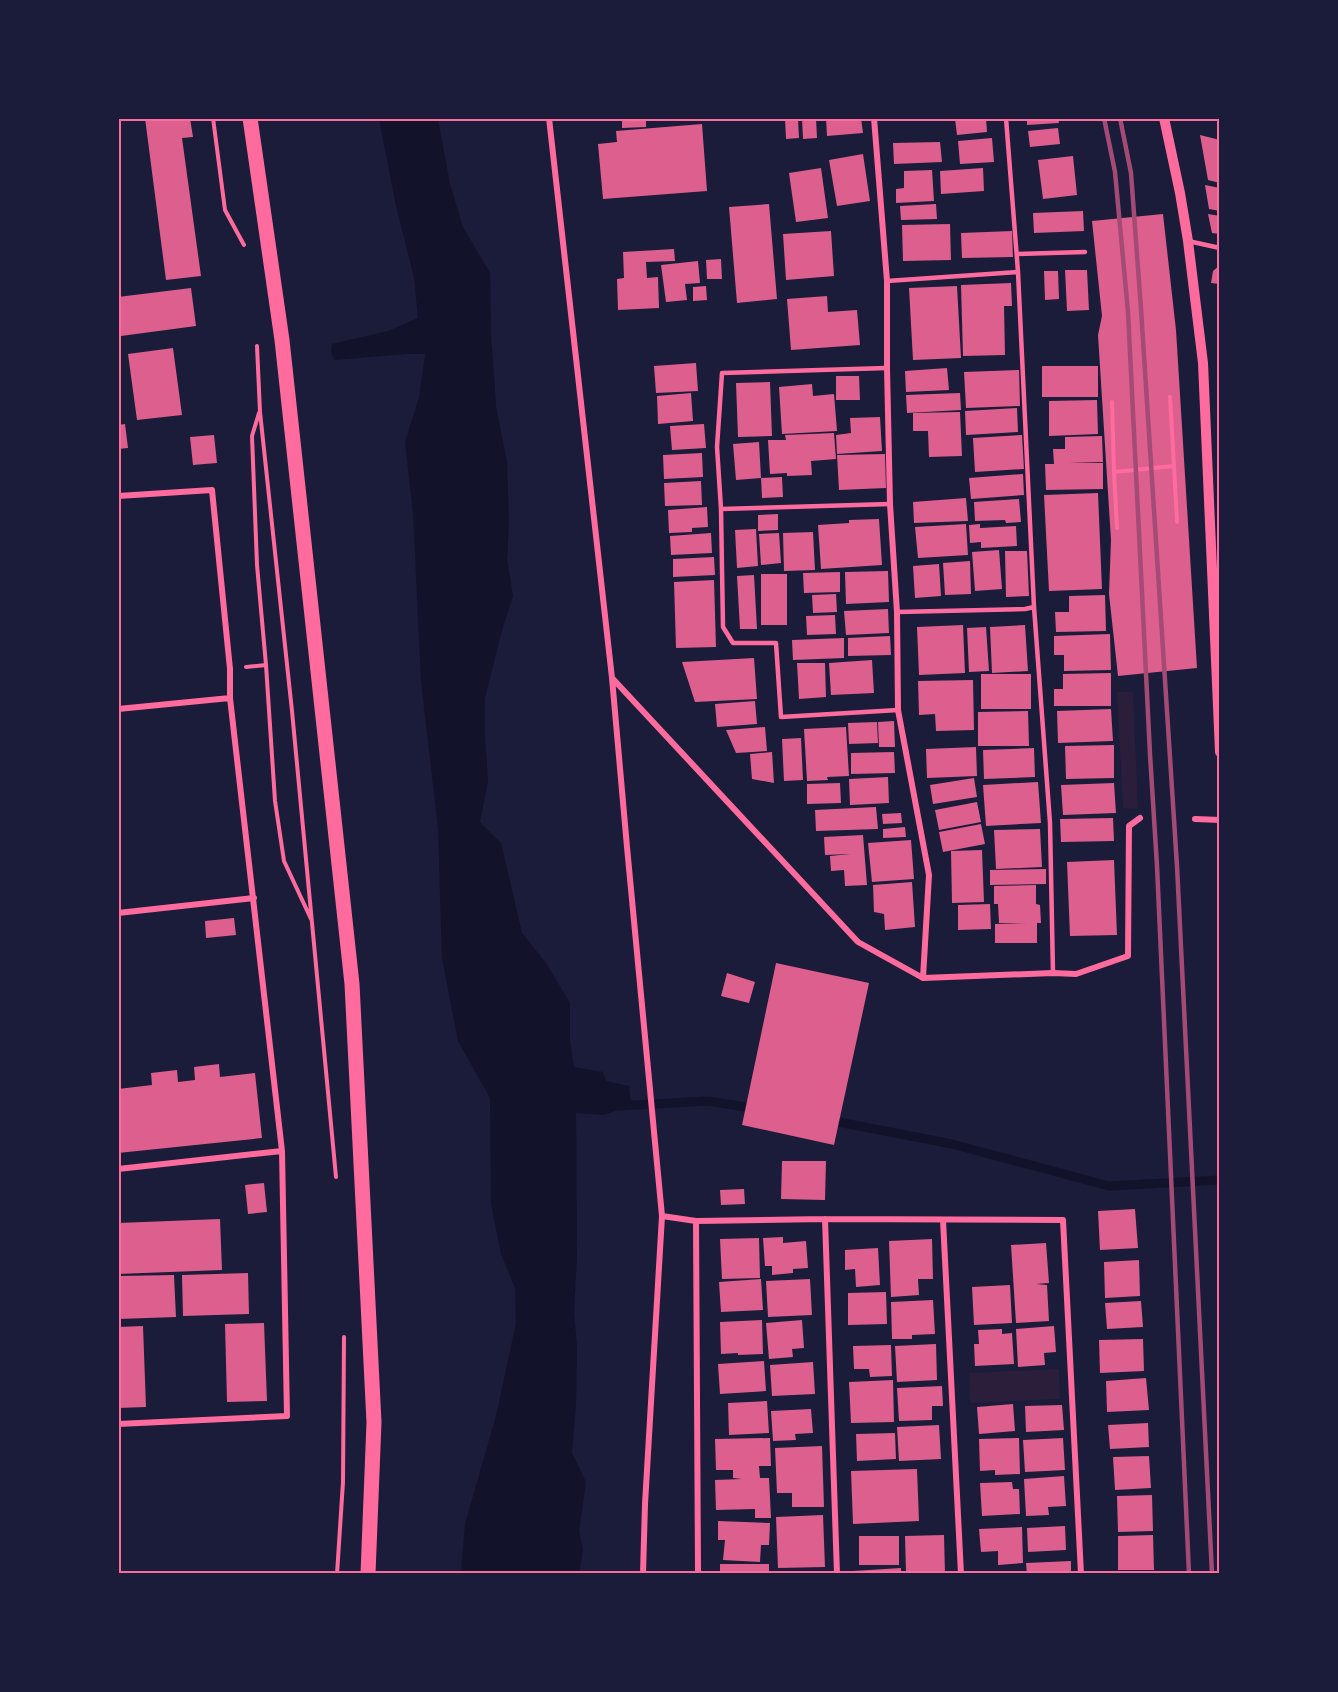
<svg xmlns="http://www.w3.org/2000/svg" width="1338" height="1692" viewBox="0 0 1338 1692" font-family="'Archivo Narrow',sans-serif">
<rect width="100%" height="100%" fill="#1b1b3a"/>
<!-- green -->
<path fill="#2a1e3b" d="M1117 692H1133L1138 809 1123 808Z
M1059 1369 1060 1399 970 1403 969 1373Z"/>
<!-- water -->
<path fill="#12122b" d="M379 119H438L450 184 463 227 490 273 491 333 496 406 507 462 509 524 507 559 513 596 502 630 485 698V736L488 781 480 822 501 843 522 933 546 963 570 1003V1041L574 1067 603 1072 606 1081 629 1086 631 1105 604 1115 576 1113 577 1254 574 1314 577 1346 576 1405 572 1453 586 1482 579 1531 583 1550 579 1573H461L465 1524 496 1416 516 1323 515 1288 501 1254 491 1204 490 1098 458 1041 442 958 438 828 421 681 413 513 405 442 419 398 425 354H405L334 360 331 351 332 344 388 331 418 318 414 277 396 206Z"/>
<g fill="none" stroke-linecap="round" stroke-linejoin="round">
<!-- stream -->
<path stroke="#12122b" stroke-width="9" d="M619 1106 708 1101 758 1109
M828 1120 952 1144 1109 1186 1220 1180"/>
</g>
<!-- building -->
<path fill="#dd5f8e" d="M145 118H190L193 137 182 138 201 276 166 280Z
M622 118H646V127L622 128Z
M785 118H798L799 138 786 139Z
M802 118H816L817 138 803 139Z
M826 118H861L863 133 827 136Z
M986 118 987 132 957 135 955 119Z
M1027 118H1058L1059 123 1027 125Z
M702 124 707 191 603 199 598 144 617 142 616 131Z
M1058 128 1060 144 1030 147 1028 131Z
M1200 135 1220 140V183L1208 180Z
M992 138 994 162 960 164 958 141Z
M940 142 942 162 894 164 893 143Z
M863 154 870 201 837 206 829 160Z
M1073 156 1077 195 1043 199 1038 160Z
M821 168 828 218 796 222 789 173Z
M983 168 984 191 941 194 940 171Z
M932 170 934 201 896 203V189L904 188V171Z
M1205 185 1220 188V211L1209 209Z
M769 204 777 299 737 303 729 207Z
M936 204 937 219 901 220 900 206Z
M1083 211 1084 231 1034 233 1033 213Z
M1163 214 1176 330 1197 668 1118 676 1109 594 1111 540 1098 335 1102 316 1092 221Z
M1208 214 1220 216V234L1212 233Z
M950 224 951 260 903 261 902 225Z
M831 231 834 276 786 280 783 234Z
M1012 231 1013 257 962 258 961 233Z
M674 249 675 261 646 262 647 278 658 277 659 308 618 310 617 279 624 278 623 252Z
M721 259 722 279H707L706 260Z
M698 261 700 283 685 284 687 300 666 302 661 265Z
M1220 265V284L1211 283 1213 271Z
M1065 270H1087L1089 310 1067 311Z
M1044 271H1058L1059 299 1045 300Z
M1011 283 1012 306H1004L1005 355 963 356 961 285Z
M706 286 707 300 693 301V287Z
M957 286 961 358 913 360 909 288Z
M191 288 196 326 121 336 118 315V297Z
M827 296 828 312 857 310 860 345 791 350 787 299Z
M173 348 182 415 137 420 128 354Z
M696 363 698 391 656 393 654 366Z
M1042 366H1098V397H1042Z
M947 368 949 390 906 392 905 371Z
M1019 370 1020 406 966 408 964 372Z
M836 376H859L860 400H836Z
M770 382 772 436 738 437 736 383Z
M812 384 813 396 834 394 837 431 782 434 779 387Z
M691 393 693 421 658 424 657 396Z
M960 393 961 410 907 413 906 395Z
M1097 400 1098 434 1049 436V401Z
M1017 408 1018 432 966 435 965 411Z
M960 412 962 456 929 457 928 431H913V413Z
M880 417 882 451 837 454 836 435 851 433 850 418Z
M125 424 128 448 118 449V425Z
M704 424 706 448 672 450 670 426Z
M834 433 836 459 811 461 812 475 787 476V473L770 474 768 440H786L785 435Z
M214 435 217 463 193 465 190 437Z
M1022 435 1024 469 975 472 973 438Z
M1102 436 1103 462 1069 463H1103V489L1046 490 1045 464H1054L1053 449H1065V437Z
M759 442 761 478 736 480 733 444Z
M702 453 703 477 664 479 663 455Z
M885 454 886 488 839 490 837 455Z
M1023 474 1024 495 971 499 969 478Z
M782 477 783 497 762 498 761 478Z
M701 481 702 505 665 506 664 483Z
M1098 493 1102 589 1049 591 1044 495Z
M966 498 968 521 914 523 913 502Z
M1019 499 1021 522 1006 523 1005 520 975 521 974 502Z
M707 507 708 527 692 528V532L669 533 668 510Z
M778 514V530L758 531V515Z
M879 519 882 565 821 569 818 525 849 523V520Z
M966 524 968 555 918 558 915 527Z
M980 524V528L1016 526 1017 546 981 548V542L970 543 969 525Z
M756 529 758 566 737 568 735 530Z
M813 532 815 570 784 571 783 533Z
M711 533 712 553 671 555 670 536Z
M779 533 781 563 761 565 759 534Z
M999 550 1002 589 975 591 972 552Z
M1005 551H1027L1029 596 1006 597Z
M714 557 715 575 673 577V559Z
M970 561 971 594 945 595 943 563Z
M939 564 941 596 915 598 913 566Z
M888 571 889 602 846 604 845 572Z
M840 572V592L804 593 803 573Z
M761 574H787V625H761Z
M754 575 757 629H740L737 576Z
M714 580 716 647 676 648 674 582Z
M836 594 837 612 813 613 812 595Z
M1105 595 1106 631 1056 632 1055 612H1069V596Z
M888 609 889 633 846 635 844 611Z
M835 615 836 634 807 635 806 616Z
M963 625 965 673 919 675 917 627Z
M1025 625 1028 671 992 673 990 627Z
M986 627 989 671 969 672 967 628Z
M1110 634 1111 670 1064 671V655H1054V636Z
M890 636 891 655 848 656V638Z
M844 638V658L793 660 792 640Z
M754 658 757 699 695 702 682 662Z
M872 660 874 693 831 695 829 663Z
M797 663H825L826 697 799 699Z
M1111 673V706H1054V689H1063V674Z
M981 674H1031V709H981Z
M973 680 974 730 936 731 935 714 919 715 918 681Z
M755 701 757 724 717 727 715 704Z
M1111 709 1113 741 1058 743 1057 711Z
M1028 711 1029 746H978V712Z
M894 721 895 747H879L878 722Z
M877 722 878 743 849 744 848 723Z
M765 727 767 751 736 753 726 730Z
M846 727 849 776 827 777 828 780 807 781 804 729Z
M801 738 803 780 784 781 782 739Z
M1114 745V778L1066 779 1065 746Z
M976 747 977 776 927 778 926 749Z
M1034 748 1035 777 984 779 983 750Z
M772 752 774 783 752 779 750 754Z
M894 752 895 773 851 774V753Z
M888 777 889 803 850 805 849 779Z
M974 778 977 797 933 804 930 785Z
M1038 782 1041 823 986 826 983 785Z
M840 783 841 803 807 804V784Z
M1114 783 1116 813 1063 815 1061 785Z
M977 802 981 822 939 830 935 810Z
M876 807 878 829 816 831 815 810Z
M901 813 902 823 883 824 882 814Z
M1113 818 1114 841 1061 842 1060 819Z
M981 824 985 844 943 852 939 832Z
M905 827 906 837 883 838V829Z
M1040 829 1042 867 996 869 994 830Z
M863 835 867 885 845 886 844 870 831 871 830 856 850 854 825 855 824 837Z
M911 840 914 879 872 882 868 843Z
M982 850 984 902 952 903 951 851Z
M1114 860 1117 935 1070 936 1067 862Z
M1046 869V884L990 885V870Z
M912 882 915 927 885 930 884 914 874 912 873 885Z
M1036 885V904L1040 905 1041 923H1037V943H995V924L1028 923H999L998 904H994V886Z
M990 904 991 929 958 930V905Z
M234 918 236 935 206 938 205 921Z
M776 963 869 983 834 1145 742 1125Z
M727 973 755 982 749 1003 721 996Z
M219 1064 220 1077 255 1073 262 1138 118 1153V1089L152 1085 151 1073 177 1070 178 1082 195 1080 194 1067Z
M782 1161H826L825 1200 781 1199Z
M264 1183 267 1212 248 1214 245 1185Z
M744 1189 745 1204 721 1205 720 1190Z
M1135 1209 1138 1248 1100 1250 1098 1211Z
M220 1219 222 1270 118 1274V1223Z
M783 1237V1243L806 1241 808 1268 793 1269V1273L772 1275V1266H765L763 1238Z
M759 1238 760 1278 722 1279 720 1239Z
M932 1239 933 1279H918L919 1295 891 1297 889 1241Z
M1046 1243 1049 1283 1036 1284 1047 1285 1049 1321 1016 1323 1011 1245Z
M878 1248 880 1285 856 1287 855 1269 845 1270V1250Z
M1139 1260 1140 1296 1105 1298 1104 1262Z
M248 1273 249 1314 183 1316 182 1275Z
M174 1275 176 1317 118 1319V1276Z
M761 1279 763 1310 721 1312 719 1282Z
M810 1279 812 1315 768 1317 766 1281Z
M1010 1285 1012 1323 974 1325 972 1287Z
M886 1292 887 1324 848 1325V1293Z
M933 1300 935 1334 912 1335V1339H892L891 1302Z
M1141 1301 1143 1327 1107 1329 1105 1303Z
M762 1320 763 1354 738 1355V1353L721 1354 720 1322Z
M802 1320 804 1348 792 1349 793 1357 769 1359 766 1323Z
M264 1323 267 1401 227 1402 225 1324Z
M143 1326 146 1407 118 1408V1327Z
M1054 1326 1056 1352 1044 1353 1045 1365 1018 1367 1016 1329Z
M1002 1329V1334L1012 1333 1014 1364 975 1366 974 1344H979L978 1330Z
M1143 1339 1144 1371 1100 1373 1099 1340Z
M936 1344 937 1380 897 1382 895 1346Z
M891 1345 892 1376 870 1377 869 1369H854L853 1346Z
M764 1361 766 1391 720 1394 718 1364Z
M813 1362 815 1394 772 1396 770 1365Z
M1146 1378 1149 1410 1107 1412 1106 1381Z
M893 1380 894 1422 851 1423 849 1382Z
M942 1386 943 1406H932V1420L899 1421 897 1388Z
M767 1401 769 1433 729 1435 728 1403Z
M1013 1404 1015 1431 979 1434 977 1407Z
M1062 1405 1064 1430 1026 1432 1025 1406Z
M811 1409 813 1433 795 1434 796 1440 773 1441 771 1411Z
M1148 1423 1149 1447 1110 1449 1108 1425Z
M939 1425 941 1459 899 1461 897 1427Z
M895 1433 896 1459 857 1461 856 1434Z
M770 1438 771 1466H759L760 1478H769L771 1518H755V1509L716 1510 715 1480 742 1479 733 1478V1470H716L715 1439Z
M1019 1438 1020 1474 995 1475V1470L980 1471 979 1439Z
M1063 1438 1065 1470 1025 1472 1023 1440Z
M822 1446 824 1507H792V1493H777L775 1448Z
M1149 1456 1151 1488 1115 1490 1113 1457Z
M917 1469 919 1521 853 1524 851 1471Z
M1064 1476 1066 1506 1048 1507 1049 1515 1026 1516 1024 1479Z
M1012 1482 1013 1489H1019L1020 1514 982 1516 980 1483Z
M1152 1495 1153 1531 1118 1532 1117 1496Z
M823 1515 825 1567 778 1568 776 1517Z
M718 1521 770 1523 769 1545H761L760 1562 723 1560 725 1540H718Z
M1065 1526 1066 1550 1028 1552 1027 1528Z
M1022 1527 1023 1563 998 1565V1551L981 1552 979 1529Z
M944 1535 945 1574H906L905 1536Z
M1153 1535 1154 1570H1118V1536Z
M859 1536H899V1565H859Z
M1071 1561V1574H1027L1026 1563Z
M720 1564H769V1574H720Z
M901 1568V1574H853V1571Z"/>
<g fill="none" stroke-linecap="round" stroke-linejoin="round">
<!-- path -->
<path stroke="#ff6b9d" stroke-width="4" d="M213 118 225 210 244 245
M257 346 260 412 292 711 336 1177
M1112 402 1114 472 1174 466 1170 397
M259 413 252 436 257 565 266 665
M1174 466 1177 522
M1114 472 1117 528
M246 667 266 665 275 801 284 861 311 919
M337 1574 343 1482 344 1337"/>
<!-- service -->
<path stroke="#ff6b9d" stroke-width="4.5" d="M1006 118 1018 272 1034 607 1050 823 1053 973
M1188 241 1220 248
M1017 254 1085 252
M887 281 1018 272
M887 368 722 373 717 447 721 509 723 627 733 643H776L781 717 898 710
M721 509 890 504
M897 612 1025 609 1034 607"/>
<!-- minor -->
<path stroke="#ff6b9d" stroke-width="6" d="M549 118 612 678 627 847 662 1216 645 1504 643 1574
M874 118 887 281V368L890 504 897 612 898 710 929 875 923 978
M118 496 212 490 230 669V698L282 1151 287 1416 118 1424
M613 679 858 942 923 978 1053 973 1076 974 1128 956 1129 826 1140 818
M118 709 230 698
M1195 819 1220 820
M118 913 254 898
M118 1169 282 1151
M662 1216 696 1221 825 1219 1063 1220 1081 1574
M825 1219 837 1574
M943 1220 961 1574
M696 1221 698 1571 699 1574"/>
<!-- tertiary -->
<path stroke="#ff6b9d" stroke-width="10" d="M1164 118 1180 193 1188 241 1203 363 1220 752"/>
<!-- primary -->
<path stroke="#ff6b9d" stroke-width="15" d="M250 118 282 340 352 984 374 1422 368 1574"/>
<!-- rail -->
<path stroke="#a44b75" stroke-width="4.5" d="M1104 118 1115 172 1128 312 1150 754 1157 866 1189 1574
M1120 118 1131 173 1141 309 1177 866 1212 1574"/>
</g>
<!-- border -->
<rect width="1338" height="1692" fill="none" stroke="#1b1b3a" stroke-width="240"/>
<rect x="120" y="120" width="1098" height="1452" fill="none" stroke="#ff6b9d" stroke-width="2"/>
</svg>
